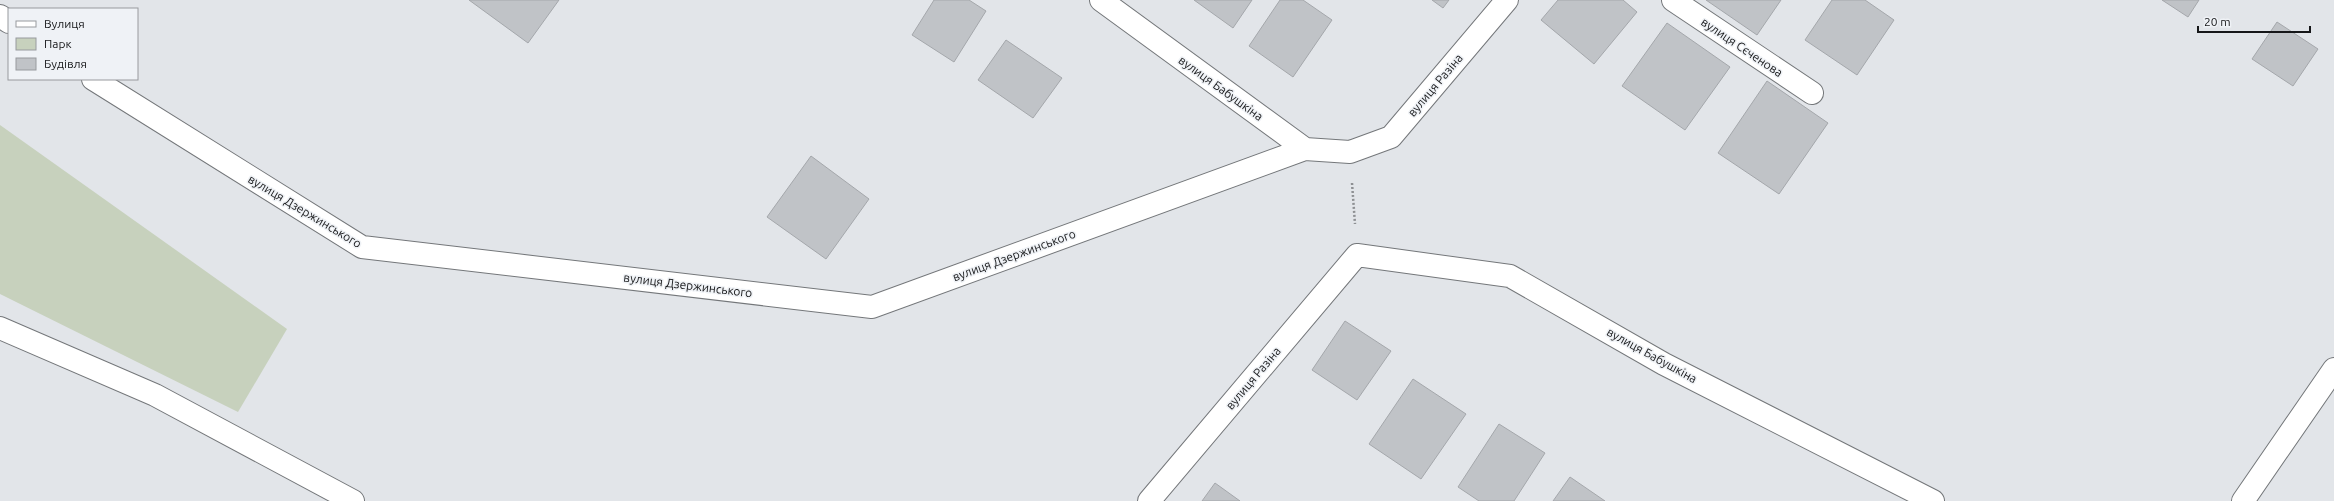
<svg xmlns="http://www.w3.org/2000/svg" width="2334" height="501" viewBox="0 0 2334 501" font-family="Ubuntu,sans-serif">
<rect width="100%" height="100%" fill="#e2e5e9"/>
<!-- green -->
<path fill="#c7d1bd" d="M0 125 287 329 238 412 0 294Z"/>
<!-- building -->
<path fill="#c0c3c7" stroke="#a4a7ab" d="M469 0H559L528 43Z
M934 0H969L986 11 954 62 912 35Z
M1194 0H1252L1233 28Z
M1280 0H1303L1332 20 1293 77 1249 46Z
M1432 0H1449L1443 8Z
M1558 0H1623L1637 12 1594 64 1541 20Z
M1706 0H1781L1757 35Z
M1832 0H1865L1894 20 1857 75 1805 40Z
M2162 0H2199L2188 17Z
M2277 22 2318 49 2293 86 2252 59Z
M1667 23 1730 67 1685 130 1622 86Z
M1006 40 1062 78 1033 118 978 80Z
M1767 81 1828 123 1779 194 1718 153Z
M811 156 869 199 826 259 767 217Z
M1345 321 1391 351 1357 400 1312 370Z
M1413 379 1466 414 1421 479 1369 444Z
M1499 424 1545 453 1514 501H1479L1458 487Z
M1570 477 1605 501H1553Z
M1215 483 1240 501H1202Z"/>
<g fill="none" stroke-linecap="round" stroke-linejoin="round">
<defs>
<path id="minor" d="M1101 0 1305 149 1350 152 1391 137 1507 0
M1673 0 1812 93
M0 16 9 22
M93 79 362 247 872 307 1305 149
M0 328 155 395 353 501
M1149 501 1357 255 1510 276 1664 364 1933 501"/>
<path id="tertiary" d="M2243 501 2334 369"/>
</defs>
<!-- minor casing -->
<use href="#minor" stroke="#74777a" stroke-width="24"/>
<!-- tertiary casing -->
<use href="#tertiary" stroke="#74777a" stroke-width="24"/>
<!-- path -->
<path stroke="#8e9093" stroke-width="2.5" stroke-dasharray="2 2" stroke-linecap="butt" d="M1352 183 1355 224"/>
<!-- minor -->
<use href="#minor" stroke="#fff" stroke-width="22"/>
<!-- tertiary -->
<use href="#tertiary" stroke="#fff" stroke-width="22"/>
</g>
<g text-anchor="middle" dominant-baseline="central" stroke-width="3" stroke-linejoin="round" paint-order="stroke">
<!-- street labels -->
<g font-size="12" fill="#161719" stroke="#eff2f6">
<text transform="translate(1742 47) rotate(34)">вулиця Сєченова</text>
<text transform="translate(1435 85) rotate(-50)">вулиця Разіна</text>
<text transform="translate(1221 88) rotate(36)">вулиця Бабушкіна</text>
<text transform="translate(305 211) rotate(31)">вулиця Дзержинського</text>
<text transform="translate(1014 255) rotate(-20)">вулиця Дзержинського</text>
<text transform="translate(688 285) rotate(7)">вулиця Дзержинського</text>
<text transform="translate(1652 355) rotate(29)">вулиця Бабушкіна</text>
<text transform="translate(1253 378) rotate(-50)">вулиця Разіна</text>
</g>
</g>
<!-- legend -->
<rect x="8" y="8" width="130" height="72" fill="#eff2f6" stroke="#989a9e"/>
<rect x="16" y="21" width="20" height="6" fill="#ffffff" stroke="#989a9e"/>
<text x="44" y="28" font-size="12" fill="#161719">Вулиця</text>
<rect x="16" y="38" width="20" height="12" fill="#c7d1bd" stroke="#989a9e"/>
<text x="44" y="48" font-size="12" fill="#161719">Парк</text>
<rect x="16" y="58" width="20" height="12" fill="#c0c3c7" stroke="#989a9e"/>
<text x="44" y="68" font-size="12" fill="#161719">Будівля</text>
<!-- scale -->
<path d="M2198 26v6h112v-6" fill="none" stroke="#161719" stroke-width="2"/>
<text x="2204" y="26" font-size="12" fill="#161719" stroke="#eff2f6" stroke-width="3" paint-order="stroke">20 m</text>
</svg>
